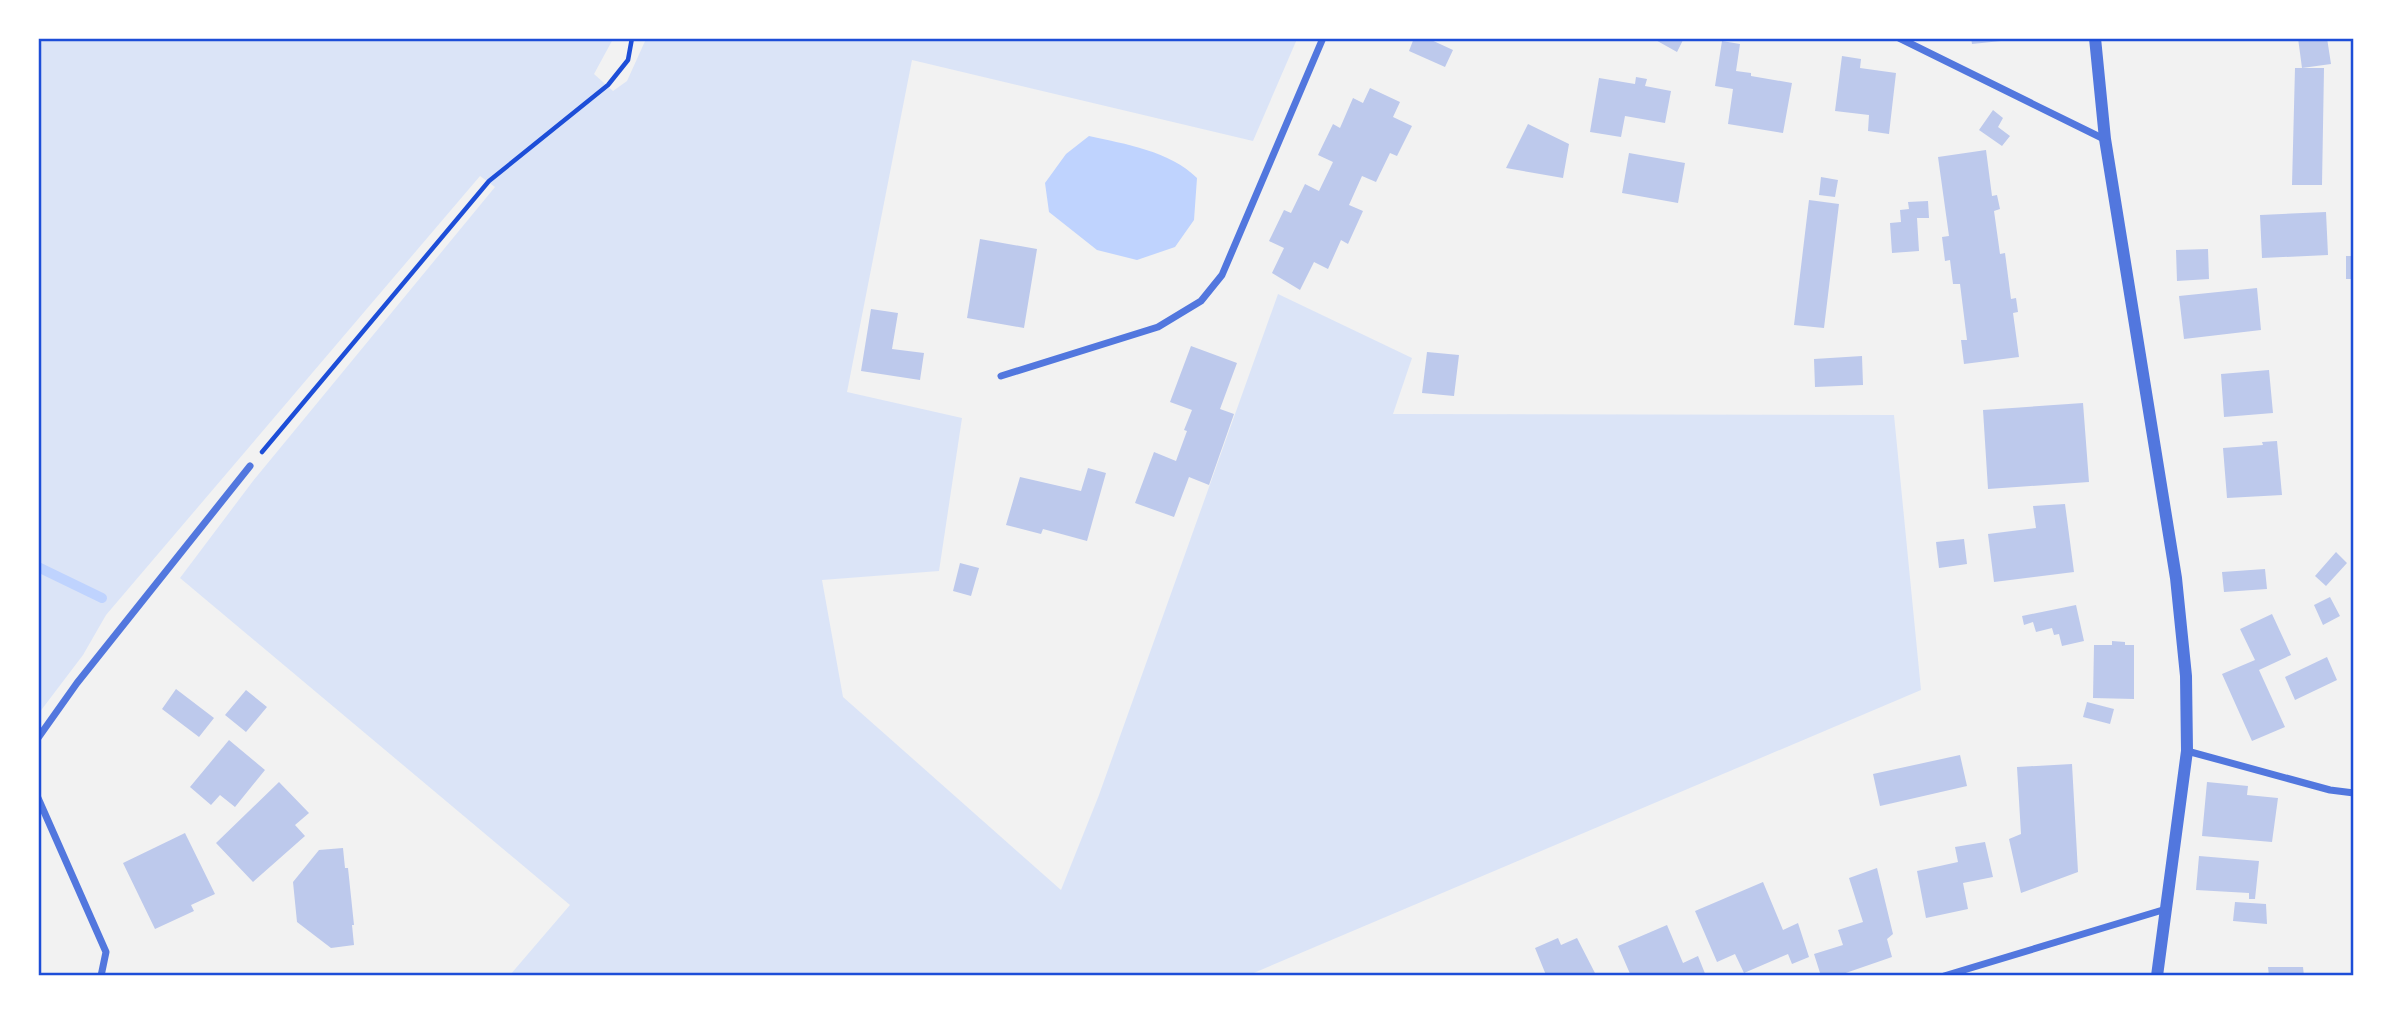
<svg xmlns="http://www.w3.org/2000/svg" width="2392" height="1014" viewBox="0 0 2392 1014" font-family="'PT Sans Narrow',sans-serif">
<rect width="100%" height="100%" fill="#f2f2f2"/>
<!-- green -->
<path fill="#dbe4f7" d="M39 38 613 39 594 74 613 91 627 81 646 39H1297L1253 141 912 60 847 392 962 418 939 571 822 580 843 697 1061 890 1099 795 1278 294 1412 358 1393 414 1894 415 1921 690 1249 975H510L570 905 180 578 253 481 495 187 480 176 106 615 83 655 39 713Z"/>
<!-- water -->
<path fill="#bfd3fe" d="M1089 136C1125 144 1170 151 1197 178L1194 220 1175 247 1137 260 1097 250 1049 212 1045 183 1066 154Z"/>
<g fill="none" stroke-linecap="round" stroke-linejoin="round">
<!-- stream -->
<path stroke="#bfd3fe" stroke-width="10" d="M38 567 102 598"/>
</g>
<!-- building -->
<path fill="#bdc9ec" d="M1414 38H1427L1453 50 1445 67 1409 51Z
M1652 38H1684L1677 52Z
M1971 38H2001V41L1972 44Z
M2298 38H2327L2331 64 2302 68H2324L2322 185H2292L2295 68H2302Z
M1722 41 1740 44 1736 71 1751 73V76L1792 83 1783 133 1728 124 1733 89 1715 86Z
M1842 56 1861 59 1860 68 1896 73 1889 134 1868 131 1869 115 1835 111Z
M1636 77 1647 79 1645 86 1671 91 1665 123 1625 116 1621 137 1590 132 1599 78 1635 84Z
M1370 88 1400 102 1393 117 1412 126 1397 156 1390 153 1376 182 1362 176 1349 205 1363 211 1348 244 1341 240 1328 269 1314 262 1300 290 1272 273 1284 248 1269 241 1284 210 1291 213 1305 184 1319 191 1333 162 1318 155 1333 124 1340 128 1353 98 1363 103Z
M1993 110 2003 118 1998 127 2010 136 2002 146 1979 130Z
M1528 124 1569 144 1563 178 1506 168Z
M1986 150 1992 196 1997 195 2000 209 1994 211 2000 254 2005 253 2011 299 2016 298 2018 312 2013 313 2019 357 1964 364 1961 340H1967L1960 284H1953L1950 260 1945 261 1942 237 1949 236 1938 157Z
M1629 153 1685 163 1678 203 1622 193Z
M1821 177 1838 180 1835 197 1819 195Z
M1809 200 1839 204 1824 328 1794 325Z
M1928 201 1929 218H1917L1919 251 1892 253 1890 223 1901 222 1900 210 1909 209 1908 202Z
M2326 212 2328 255 2262 258 2260 215Z
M980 239 1037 249 1024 328 967 318Z
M2208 249 2209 279 2177 281 2176 250Z
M2346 256H2354V279H2346Z
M2257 288 2261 330 2184 339 2179 296Z
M871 309 898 313 892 349 924 353 920 380 861 371Z
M1191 346 1237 363 1220 409 1234 414 1209 485 1189 477 1174 517 1135 503 1154 452 1176 461 1187 431 1184 430 1192 410 1170 402Z
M1427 352 1459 355 1454 396 1422 393Z
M1862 356 1863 385 1815 387 1814 359Z
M2269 370 2273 413 2224 417 2221 374Z
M2083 403 2089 482 1988 489 1983 410Z
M2277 441 2282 495 2227 498 2223 448 2263 445 2262 442Z
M1088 468 1106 473 1087 541 1043 529 1041 534 1006 525 1020 477 1081 491Z
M2065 504 2074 572 1994 582 1988 534 2036 528 2033 506Z
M1964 539 1967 564 1939 568 1936 542Z
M2336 552 2347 563 2326 586 2315 576Z
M960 563 979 568 971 596 953 591Z
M2265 569 2267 589 2224 592 2222 572Z
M2330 597 2340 616 2323 625 2314 605Z
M2076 605 2084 641 2062 646 2059 634 2054 635 2052 628 2036 632 2033 622 2024 625 2022 616Z
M2272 614 2291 655 2259 670 2285 727 2252 741 2222 674 2255 660 2240 629Z
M2112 641 2125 642V645H2134V699L2093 698 2094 645H2112Z
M2327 657 2337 680 2295 700 2285 677Z
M176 689 214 718 199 737 162 709Z
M246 690 267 707 246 732 225 715Z
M2087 702 2114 709 2110 724 2083 717Z
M229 740 265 770 235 807 220 795 211 805 190 787Z
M1960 755 1967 786 1880 806 1873 774Z
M2072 764 2078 872 2021 893 2009 839 2021 834 2017 767Z
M279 782 309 813 295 825 305 836 253 882 216 843Z
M2207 782 2248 786 2247 795 2278 798 2272 842 2202 836Z
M185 833 215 894 191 905 194 911 155 929 123 863Z
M1985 842 1993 877 1963 883 1968 909 1926 918 1917 871 1958 862 1955 847Z
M343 848 345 868H348L354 925H352L354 945 331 948 297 922 293 882 319 850Z
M2199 856 2259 861 2255 899H2249V893L2196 890Z
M1877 868 1893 934 1887 939 1892 957 1837 976H1821L1814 954 1843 945 1838 930 1863 922 1849 878Z
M1763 882 1783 930 1798 923 1809 957 1792 964 1788 954 1744 973 1735 954 1717 962 1695 911Z
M2235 902 2266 904 2267 924 2233 921Z
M1667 925 1683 963 1698 956 1706 976H1631L1618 946Z
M1558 938 1561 945 1577 938 1596 975H1546L1535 948Z
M2268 967H2303L2304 976H2269Z"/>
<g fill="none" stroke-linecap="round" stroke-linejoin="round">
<!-- path -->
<path stroke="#1d4ed8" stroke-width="4.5" d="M262 452 489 181 608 85 628 60 632 38"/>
<!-- minor -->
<path stroke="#5277de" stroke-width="7" d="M1899 38 2104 139
M1001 376 1158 327 1201 301 1222 275 1323 38
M38 738 77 683 250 466
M2187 751 2330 790 2354 793
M38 798 106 952 101 976
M1944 976 2166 909"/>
<!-- tertiary -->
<path stroke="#5277de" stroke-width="12" d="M2095 38 2105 139 2176 578 2186 676 2187 751 2157 976"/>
</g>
<!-- border -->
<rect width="2392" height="1014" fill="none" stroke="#ffffff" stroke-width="80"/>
<rect x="40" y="40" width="2312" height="934" fill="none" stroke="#1d4ed8" stroke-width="2.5"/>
</svg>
